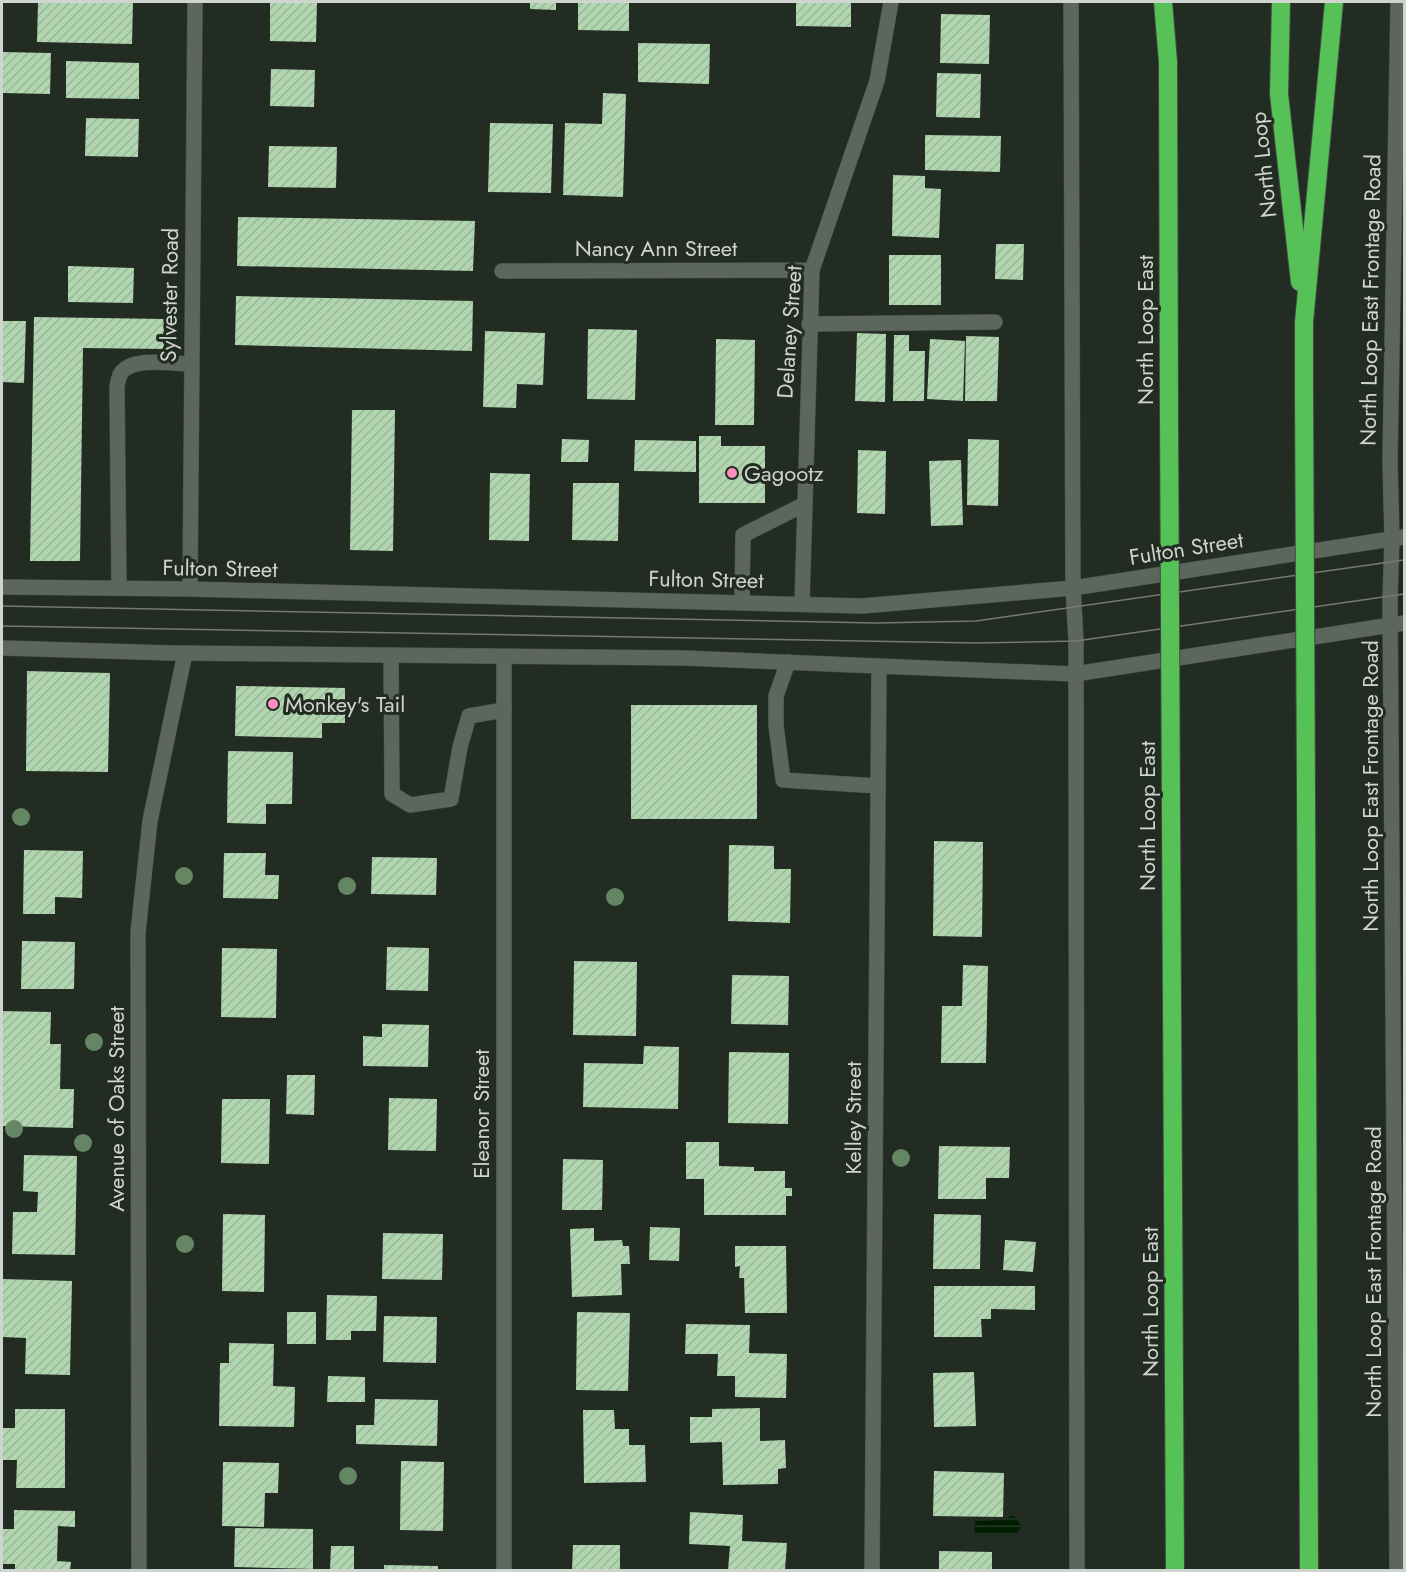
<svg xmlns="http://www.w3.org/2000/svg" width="1406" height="1572" viewBox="0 0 1406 1572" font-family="Jost,sans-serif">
<defs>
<pattern id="water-rules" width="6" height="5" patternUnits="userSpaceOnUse" patternTransform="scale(1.5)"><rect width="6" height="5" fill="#001c01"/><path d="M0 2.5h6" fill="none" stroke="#243c25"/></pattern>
<pattern id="building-hatch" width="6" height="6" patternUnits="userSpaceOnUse" patternTransform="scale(1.5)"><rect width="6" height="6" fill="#b0d5af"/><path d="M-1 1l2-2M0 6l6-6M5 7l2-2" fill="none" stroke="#99b798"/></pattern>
</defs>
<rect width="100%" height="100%" fill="#232c23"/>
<!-- water -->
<path fill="url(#water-rules)" d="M1010 1516H1014L1021 1525 1018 1534 975 1535V1521L1006 1520Z"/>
<!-- building -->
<path fill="url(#building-hatch)" d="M38 2H133L132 44 37 42Z
M270 2H317L316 42 270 41Z
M530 2H556V10L530 9Z
M578 2H629V31L578 30Z
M796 2H851V27L796 26Z
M941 14 990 15 989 64 940 63Z
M638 43 710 44 709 84 638 82Z
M2 52 51 53 50 94 2 93Z
M66 61 139 63V99L66 98Z
M271 69 315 70 314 107 270 106Z
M937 73 981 74 980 118 936 117Z
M603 93 626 94 623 197 563 195 565 123 602 124Z
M86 118 139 119 138 157 85 156Z
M490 123 553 124 551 193 488 192Z
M925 135 1001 136 1000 172 925 170Z
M269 146 337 147 336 188 268 187Z
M893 175 925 176V188L941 189 939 238 892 236Z
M238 217 475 221 473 271 237 266Z
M996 244H1024L1023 280 995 279Z
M889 255H941V305H889Z
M68 266 134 268 133 303 68 302Z
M236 296 473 301 472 351 235 345Z
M34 317 164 319V349L83 348 80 561H30Z
M2 321H26L24 383 2 382Z
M588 329 637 330 635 400 587 399Z
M485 331 545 333 543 385 517 384 516 408 483 407Z
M857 333 886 334 885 402 855 401Z
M894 335H909V351H925L924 401H893Z
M966 336 999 337 997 401H965Z
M716 339 755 340 754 425H715Z
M930 339 965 341 963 401 927 399Z
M352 410H395L393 551 350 550Z
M699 436H721V446H765V503H699Z
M562 439 589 440 588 462H561Z
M968 439 999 440 998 506 967 505Z
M635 440 696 441V472L634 471Z
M858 450 886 451 885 514 857 513Z
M961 460 963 525 931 526 929 461Z
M490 473 530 474 529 541 489 540Z
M573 483H619L618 541 572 540Z
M27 671 110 673 108 772 26 771Z
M236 686 345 688V723H322V738L235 736Z
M631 705H757V819H631Z
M228 751 293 752 292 804H266V824L227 823Z
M934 841 983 842 982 937 933 936Z
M729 845 774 846V869H791L790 923 728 921Z
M24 850 83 851 82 898 55 897V914H23Z
M224 853H266L265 875H279L278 899 223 898Z
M372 857 437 858 436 895 371 894Z
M22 941 75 942 74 989H21Z
M387 947 429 948 428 991 386 990Z
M222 948 277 949 276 1018 221 1017Z
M574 961 637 962 636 1036 573 1035Z
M963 965 988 966 986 1063H941L942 1006H962Z
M732 975 789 976 788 1025 731 1024Z
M2 1011 51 1012 50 1044H61L60 1089H74L73 1128 2 1126Z
M382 1024 429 1025 428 1067 363 1066V1036L382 1037Z
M644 1046 679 1047 678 1109 583 1107 584 1063 643 1064Z
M729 1052 789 1053 788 1124 728 1123Z
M287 1075H315L314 1115 286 1114Z
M389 1098 437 1099 436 1151 388 1150Z
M222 1099H270L269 1164 221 1163Z
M686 1142H719V1166L754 1167V1171H785V1188H792V1196H786V1215H704V1179H686Z
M939 1146 1010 1147 1009 1178H986V1199H938Z
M24 1155 77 1156 75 1255 12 1254 13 1212H37L38 1192 23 1191Z
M563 1159 603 1160 602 1210H562Z
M223 1214 265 1215 264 1292 222 1291Z
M934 1214 981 1215 980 1269H933Z
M650 1227 680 1228 679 1261 649 1260Z
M594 1228V1241L622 1240 623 1246H629L630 1264H621L622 1295 572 1297 570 1229Z
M383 1233 443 1234 442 1280 382 1279Z
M1005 1240 1036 1242 1033 1272 1003 1270Z
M735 1246H786L787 1313H745L744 1278H739L740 1266 735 1267Z
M2 1279 72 1281 70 1375 25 1374 26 1338 2 1337Z
M934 1286H1035V1310L991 1309V1319H981L982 1337H934Z
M327 1295 377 1296 376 1331H351V1340H326Z
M287 1312H316V1344H287Z
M577 1312 630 1313 628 1391 576 1390Z
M384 1316 437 1317 436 1363 383 1362Z
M686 1324 750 1325 749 1353 787 1354 786 1398 735 1397V1376H717L718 1354H685Z
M229 1343 274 1344 273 1386 295 1387 294 1427 219 1426 220 1363H229Z
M974 1372 976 1426 934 1427 933 1373Z
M328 1376 365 1377V1402H327Z
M375 1399 438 1400 437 1446 356 1444V1425H374Z
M760 1408V1441L785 1440 786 1468 778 1469V1484L723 1485 722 1442 690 1443V1417H712V1409Z
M15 1409H65V1488H16L17 1460H2V1428H15Z
M583 1410H614L615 1429H629V1445H645L646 1482 584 1483Z
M401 1461 444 1462 443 1531 400 1530Z
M223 1462 279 1463 278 1493H265L264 1527 222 1526Z
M934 1471 1004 1473 1003 1517 933 1516Z
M14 1510 75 1511V1527L58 1526 57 1561 71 1562 70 1570H15V1564H2V1529H14Z
M690 1512 743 1515 742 1541 787 1543 785 1570H728L730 1546 689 1544Z
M235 1528 313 1529V1569L234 1567Z
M573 1545H620V1570H572Z
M331 1546H354V1570H330Z
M939 1551 992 1552V1570H939Z
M384 1565 438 1566V1570H384Z"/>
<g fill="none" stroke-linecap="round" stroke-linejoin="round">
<defs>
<path id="service" d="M809 324 995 322
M119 588 117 386C118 382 119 376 121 373 134 356 173 364 191 364
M742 603 743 535 805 504
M391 655 392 794 410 805 451 799 460 747 469 716 504 710
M788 662 776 696V725L783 780 878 786"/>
<path id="minor" d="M502 271 812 270
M190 589 195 2
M802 604 812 270 877 81 891 2
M504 657V1570
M139 1570 138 932 150 821 185 653
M872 1570 879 667"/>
<path id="tertiary" d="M1392 539 1390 461 1398 2"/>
<path id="secondary" d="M1071 2 1073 588 1076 641 1077 1570
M1392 539 1390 598 1397 1570
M2 587 190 589 862 606 1073 588 1404 537
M2 648 171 653 684 658 1075 674 1404 623"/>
<path id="motorway" d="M1163 2 1168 62 1169 414
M1281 2 1279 94 1300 282
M1304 391V322L1334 2
M1306 794 1309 1570
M1171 815 1175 1570"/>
</defs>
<!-- service casing -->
<use href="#service" stroke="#424a42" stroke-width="16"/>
<!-- minor casing -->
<use href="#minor" stroke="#424a42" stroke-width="16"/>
<!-- tertiary casing -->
<use href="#tertiary" stroke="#424a42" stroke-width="16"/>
<!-- secondary casing -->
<use href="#secondary" stroke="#424a42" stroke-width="16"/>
<!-- motorway casing -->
<use href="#motorway" stroke="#424a42" stroke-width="20"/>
<!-- service -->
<use href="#service" stroke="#5c665c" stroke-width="15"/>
<!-- minor -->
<use href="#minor" stroke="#5c665c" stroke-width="15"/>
<!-- tertiary -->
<use href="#tertiary" stroke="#5c665c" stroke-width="15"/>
<!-- secondary -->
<use href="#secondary" stroke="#5c665c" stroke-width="15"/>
<!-- motorway -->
<use href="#motorway" stroke="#55c157" stroke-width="18"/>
<!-- tram -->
<path stroke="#747b74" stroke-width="1.5" d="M2 606 877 623 976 621 1404 560
M2 626 976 643 1076 641 1404 594"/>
<defs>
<path id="motorway-bridge" d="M1304 391 1306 794
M1169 414 1171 815"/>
</defs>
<!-- motorway-bridge casing -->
<use href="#motorway-bridge" stroke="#424a42" stroke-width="20" stroke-linecap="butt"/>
<!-- motorway-bridge -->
<use href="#motorway-bridge" stroke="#55c157" stroke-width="18"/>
</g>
<!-- trees -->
<g fill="#648663">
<circle cx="21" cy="817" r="9"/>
<circle cx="184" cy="876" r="9"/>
<circle cx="347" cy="886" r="9"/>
<circle cx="615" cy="897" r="9"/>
<circle cx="94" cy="1042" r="9"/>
<circle cx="14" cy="1129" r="9"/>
<circle cx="83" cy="1143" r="9"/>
<circle cx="901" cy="1158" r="9"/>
<circle cx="185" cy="1244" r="9"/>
<circle cx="348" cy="1476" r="9"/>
</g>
<!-- markers -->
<g fill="#fe8ebe" stroke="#232c23" stroke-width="2">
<circle cx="732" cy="473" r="6"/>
<circle cx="273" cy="704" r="6"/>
</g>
<g text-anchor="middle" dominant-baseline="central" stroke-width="6" stroke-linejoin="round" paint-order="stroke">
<!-- street labels -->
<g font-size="22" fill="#ced4ce" stroke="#232c23">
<text transform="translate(1263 165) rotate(-96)">North Loop</text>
<text x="656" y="248">Nancy Ann Street</text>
<text transform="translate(169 295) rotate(-89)">Sylvester Road</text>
<text transform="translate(1370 300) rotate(-89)">North Loop East Frontage Road</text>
<text transform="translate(1145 330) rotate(-90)">North Loop East</text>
<text transform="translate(789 332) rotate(-86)">Delaney Street</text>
<text transform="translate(1186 548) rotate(-9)">Fulton Street</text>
<text transform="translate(220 568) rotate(1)">Fulton Street</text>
<text transform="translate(706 579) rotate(1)">Fulton Street</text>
<text transform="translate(1370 786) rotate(-90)">North Loop East Frontage Road</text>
<text transform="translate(1147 816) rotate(-90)">North Loop East</text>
<text transform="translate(116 1109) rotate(-90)">Avenue of Oaks Street</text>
<text transform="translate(481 1114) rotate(-90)">Eleanor Street</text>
<text transform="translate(853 1118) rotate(-90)">Kelley Street</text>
<text transform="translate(1373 1272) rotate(-90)">North Loop East Frontage Road</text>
<text transform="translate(1150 1302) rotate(-90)">North Loop East</text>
</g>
<!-- poi labels -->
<g font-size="22" fill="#ced4ce" stroke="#232c23" text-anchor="start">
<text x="744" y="473">Gagootz</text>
<text x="285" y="704">Monkey's Tail</text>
</g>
</g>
<!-- border -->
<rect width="1406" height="1572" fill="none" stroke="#ced4ce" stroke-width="6"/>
</svg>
